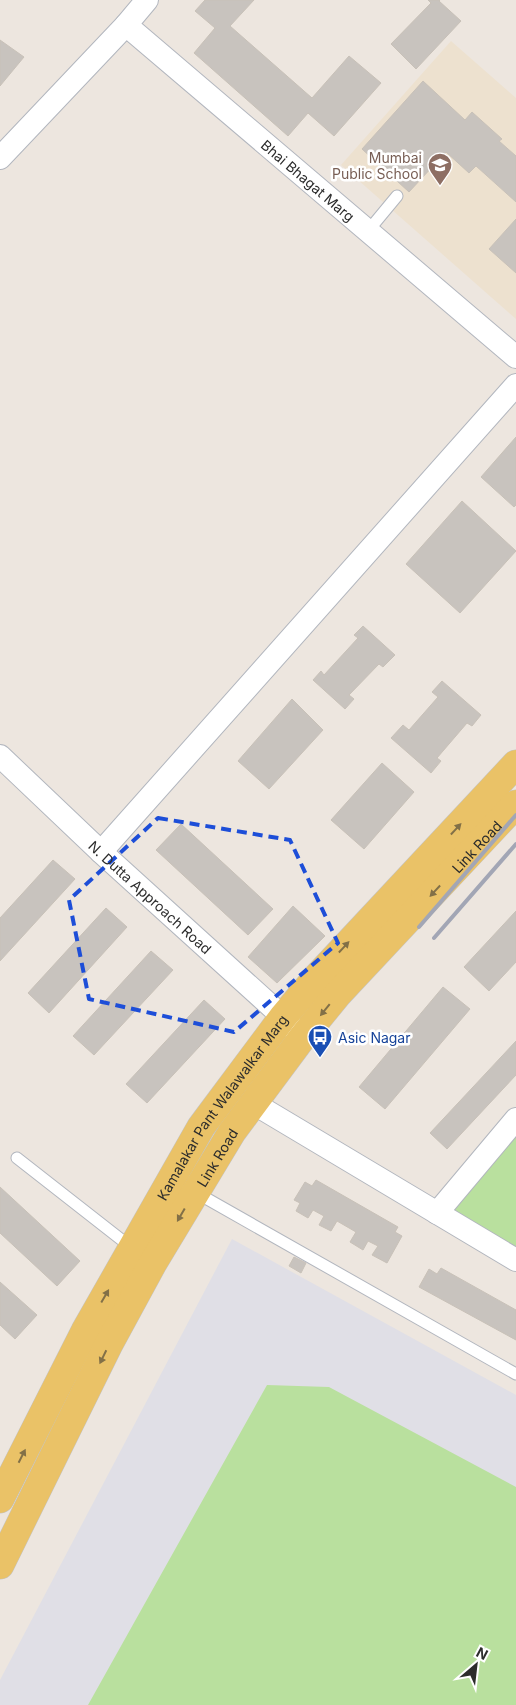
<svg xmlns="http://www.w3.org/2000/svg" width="516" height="1705" viewBox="0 0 516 1705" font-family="Inter,sans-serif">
<rect width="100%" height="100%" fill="#ede6df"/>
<!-- industrial -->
<path fill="#e0dfe6" d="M232 1239 516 1395V1705H0V1680Z"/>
<!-- education -->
<path fill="#ede1cf" d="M451 41 516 98V319L341 165Z"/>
<!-- green -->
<path fill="#b9e09e" d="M516 1121V1253L437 1213Z
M267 1385 329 1387 516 1487V1705H88Z"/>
<!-- building -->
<path fill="#c8c3be" stroke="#c8c1b8" d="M205 0H254L230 26 312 98 349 56 381 83 334 136 308 113 288 136 194 53 215 28 195 11Z
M428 0H440L439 1 461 21 416 69 391 44 431 3Z
M0 40 24 57 0 86Z
M423 81 465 120 472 112 502 139 499 141 516 156V202L476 166 469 173 446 152 409 192 362 149Z
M516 219V273L489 249Z
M516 437V505L514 507 481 477Z
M462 501 516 551 460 613 406 564Z
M363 626 395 655 383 667 379 664 349 695 354 699 345 709 313 680 321 671 324 675 358 638 354 635Z
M442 681 481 715 472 726 467 723 437 758 441 761 431 773 391 738 403 725 409 730 438 697 432 692Z
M292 699 323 730 269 789 238 761Z
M382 763 414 792 364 849 331 820Z
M181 824 273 909 248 935 156 850Z
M53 860 75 879 0 961V918Z
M293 906 325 936 277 983 248 957Z
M106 908 127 927 49 1013 28 993Z
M516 911V962L489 991 464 967Z
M151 951 173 970 94 1055 73 1036Z
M443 987 470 1009 385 1109 359 1087Z
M204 1000 225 1019 147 1103 126 1084Z
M516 1041V1075L447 1149 430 1133Z
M316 1180 398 1227 395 1232 402 1236 387 1263 372 1255 378 1246 368 1241 363 1250 350 1242 356 1232 337 1221 331 1231 319 1225 324 1216 313 1210 308 1218 296 1211 300 1203 294 1200 305 1182 312 1186Z
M0 1187 80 1261 57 1286 0 1233Z
M294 1257 306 1263 301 1273 289 1266Z
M441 1268 516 1310V1340L419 1287 429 1269 437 1274Z
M0 1282 37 1315 15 1339 0 1325Z"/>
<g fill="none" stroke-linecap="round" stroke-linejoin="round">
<defs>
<path id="service" d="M368 231 397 196
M17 1158 132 1248
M195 1192 516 1374"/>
<g id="minor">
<path id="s1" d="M147 0 126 25 516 357"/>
<path d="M0 158 126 25"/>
<path id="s2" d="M0 756 101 852 283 1017 294 1029"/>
<path d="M101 852 516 385"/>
<path d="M253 1103 516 1260"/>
<path d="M437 1213 516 1119"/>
</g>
<g id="primary">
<path id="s3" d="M0 1499 85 1331 201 1127 283 1017 317 977 516 764"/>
<path id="s4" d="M0 1565 109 1344 153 1263 232 1132 302 1038 338 994 516 804"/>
</g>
</defs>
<!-- service casing -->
<use href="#service" stroke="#b2b6be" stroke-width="13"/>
<!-- minor casing -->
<use href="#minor" stroke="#b2b6be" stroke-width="24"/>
<!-- primary casing -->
<use href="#primary" stroke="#c4c4c4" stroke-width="29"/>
<!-- service -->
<use href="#service" stroke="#fff" stroke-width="11"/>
<!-- minor -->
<use href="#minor" stroke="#fff" stroke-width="22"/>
<!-- primary -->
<use href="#primary" stroke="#eac267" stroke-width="28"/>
<!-- rail -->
<path stroke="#a2a6b5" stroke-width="4" d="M419 927 516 815
M434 938 516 844"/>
</g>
<!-- one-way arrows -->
<defs><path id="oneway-solid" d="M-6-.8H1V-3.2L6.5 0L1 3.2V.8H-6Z" transform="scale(1.25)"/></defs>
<g fill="#827047">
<use href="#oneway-solid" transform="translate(456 829) rotate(-47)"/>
<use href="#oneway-solid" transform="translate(435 891) rotate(133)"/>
<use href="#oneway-solid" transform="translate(344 947) rotate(-47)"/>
<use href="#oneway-solid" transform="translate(325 1010) rotate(129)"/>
<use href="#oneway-solid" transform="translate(181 1215) rotate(120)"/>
<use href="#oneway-solid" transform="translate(105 1296) rotate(-60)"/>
<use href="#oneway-solid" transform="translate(103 1357) rotate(116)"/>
<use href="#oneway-solid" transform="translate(22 1456) rotate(-63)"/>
</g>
<!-- marked area -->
<path fill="none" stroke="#1d4ed8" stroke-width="4" stroke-dasharray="10 6" stroke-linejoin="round" d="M158 818 290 840 338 943 234 1032 89 999 69 900Z"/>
<!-- icons -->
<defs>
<symbol id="school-pin" viewBox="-11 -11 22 30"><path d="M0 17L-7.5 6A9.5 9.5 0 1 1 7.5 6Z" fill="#8d6e63" stroke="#fff"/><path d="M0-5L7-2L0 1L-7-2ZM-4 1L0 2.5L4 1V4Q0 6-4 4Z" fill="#fff"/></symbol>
<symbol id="bus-pin" viewBox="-11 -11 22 30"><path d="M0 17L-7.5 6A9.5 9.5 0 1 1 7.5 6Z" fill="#1a4fb4" stroke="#fff"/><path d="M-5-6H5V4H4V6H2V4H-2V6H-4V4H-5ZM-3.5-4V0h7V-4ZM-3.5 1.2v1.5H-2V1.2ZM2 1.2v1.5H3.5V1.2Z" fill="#fff"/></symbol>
</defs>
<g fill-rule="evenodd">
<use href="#school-pin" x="426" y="151" width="28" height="38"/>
<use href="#bus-pin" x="306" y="1023" width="28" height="38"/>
</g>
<g text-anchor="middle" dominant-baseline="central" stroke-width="5" stroke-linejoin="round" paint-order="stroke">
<!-- education labels -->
<g font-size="14" fill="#785e54" stroke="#fff" text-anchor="end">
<text x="422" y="157">Mumbai<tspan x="422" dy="16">Public School</tspan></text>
</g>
<!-- street labels -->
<g font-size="14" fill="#2c2c2c" stroke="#fff">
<text stroke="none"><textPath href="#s1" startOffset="272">Bhai Bhagat Marg</textPath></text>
<text stroke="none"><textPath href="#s4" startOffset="868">Link Road</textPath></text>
<text stroke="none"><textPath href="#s2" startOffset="206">N. Dutta Approach Road</textPath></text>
<text stroke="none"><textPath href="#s3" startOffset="451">Kamalakar Pant Walawalkar Marg</textPath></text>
<text stroke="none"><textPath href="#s4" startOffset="462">Link Road</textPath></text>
</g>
<!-- transit labels -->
<g font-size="14" fill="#164399" stroke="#fff" text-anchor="start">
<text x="338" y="1037">Asic Nagar</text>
</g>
</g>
<!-- north arrow -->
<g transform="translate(476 1665) rotate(28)" stroke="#ffffff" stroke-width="4" paint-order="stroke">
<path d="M0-4L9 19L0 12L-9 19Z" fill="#2c2c2c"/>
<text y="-8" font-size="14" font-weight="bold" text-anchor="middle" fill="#2c2c2c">N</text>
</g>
</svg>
